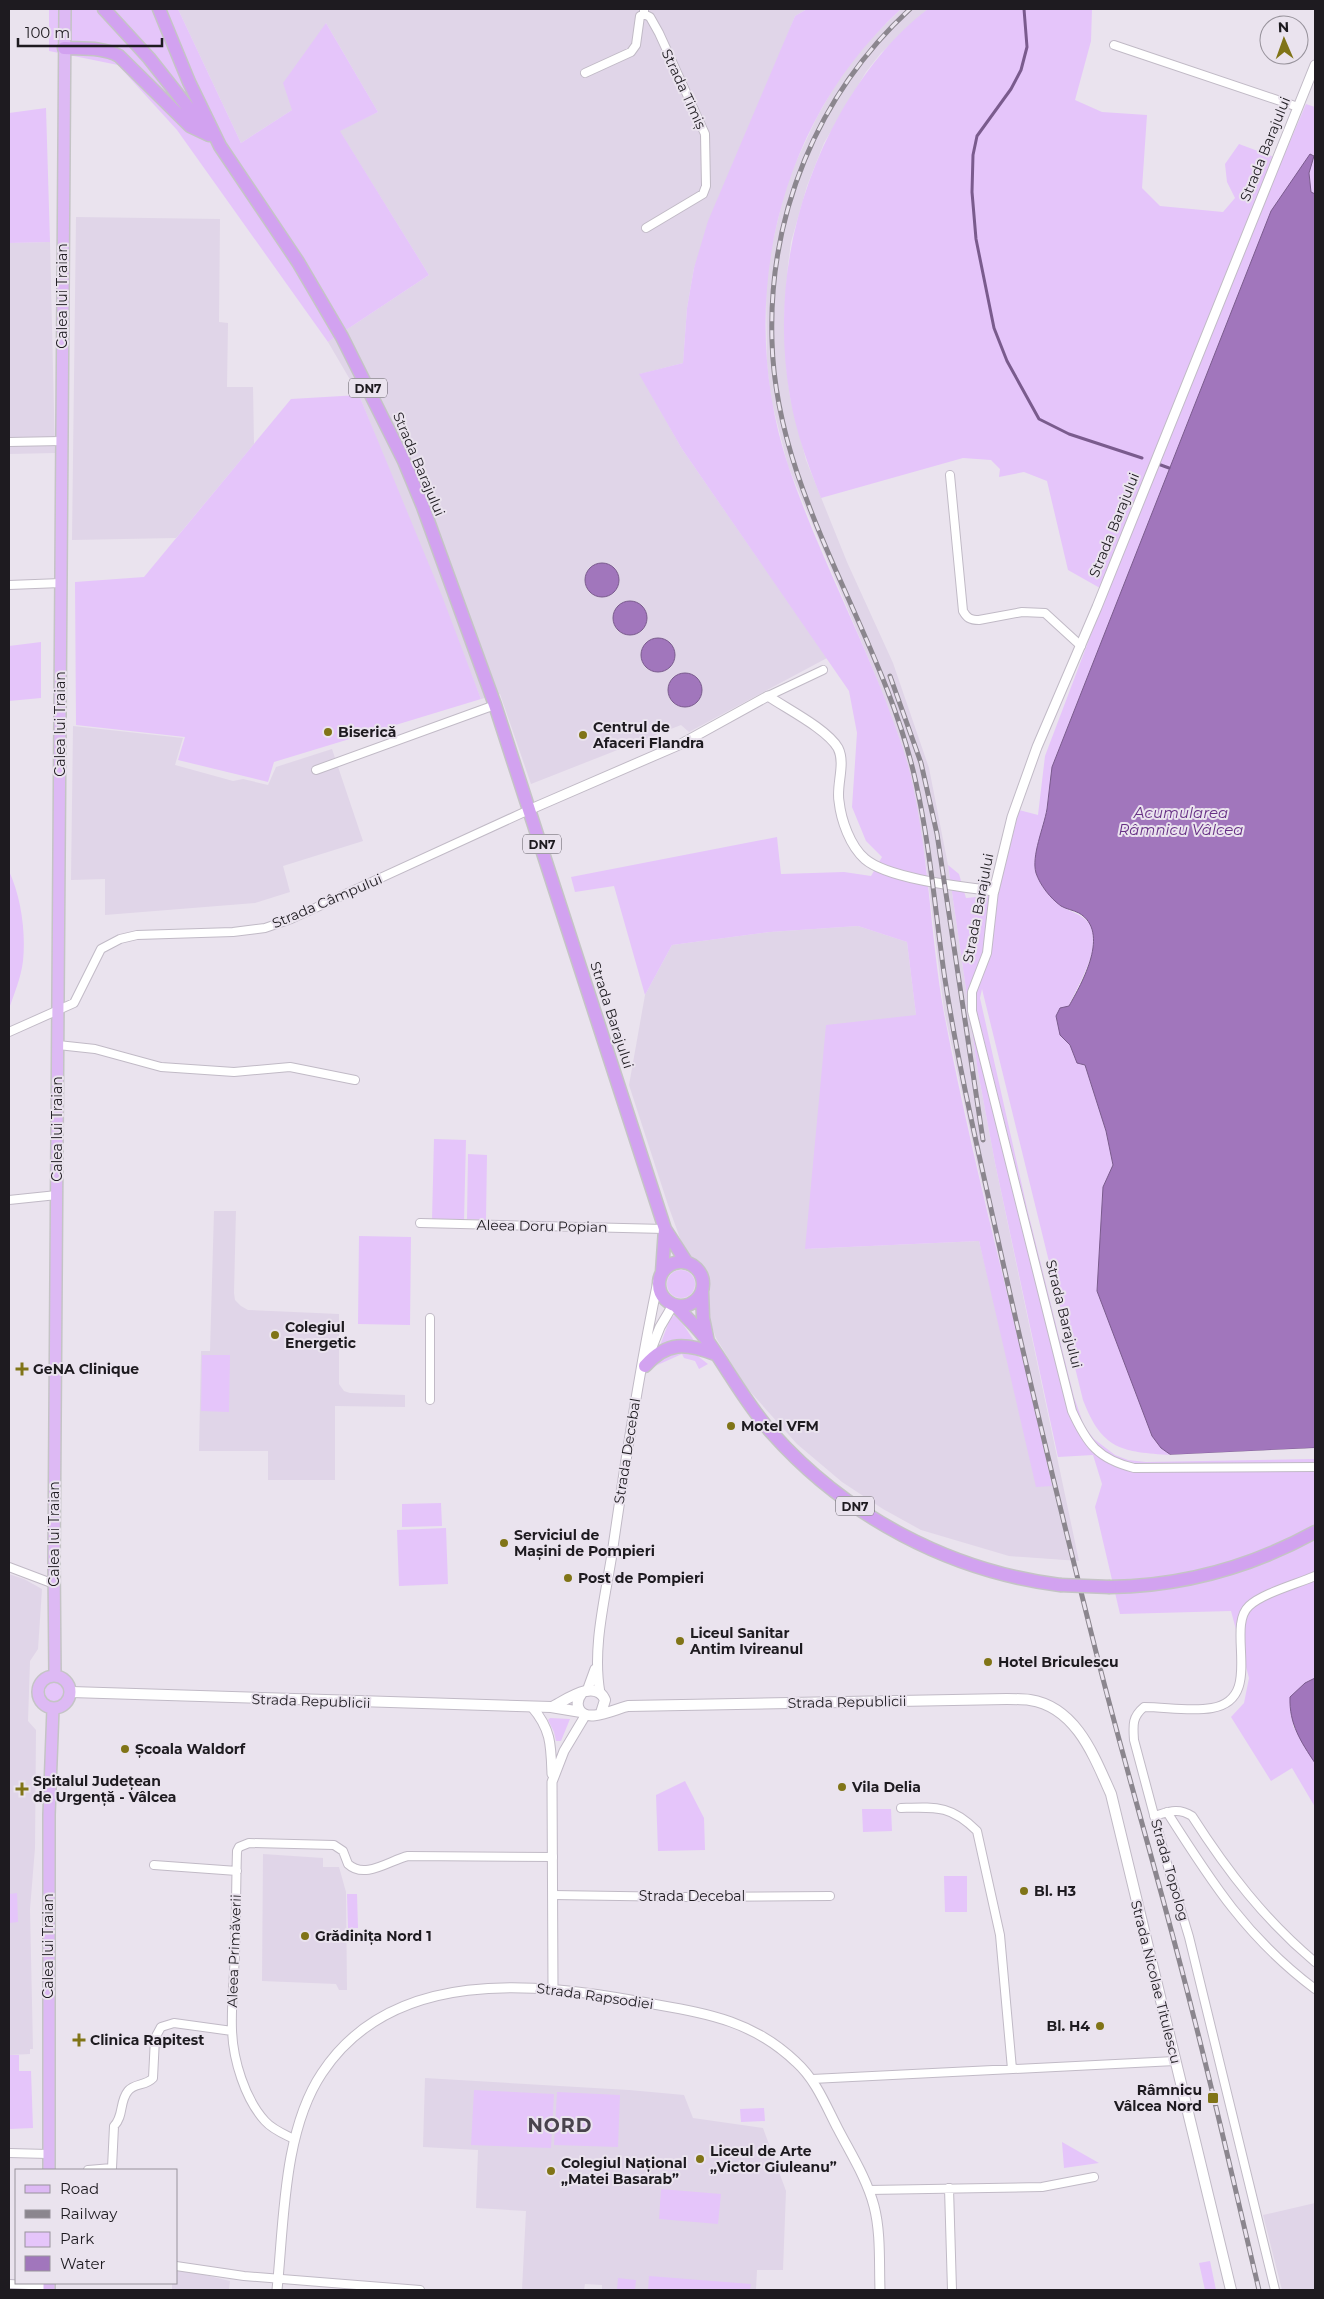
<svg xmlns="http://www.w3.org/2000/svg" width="1324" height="2299" viewBox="0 0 1324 2299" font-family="Montserrat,sans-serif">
<rect width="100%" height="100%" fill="#eae3ee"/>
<!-- built -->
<path fill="#e0d5e8" d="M178 9H807L795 16 694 268 687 308 683 363 640 374 682 449 827 658 689 732 681 725 531 784 500 694 481 699 359 395 328 342 429 275 339 130 378 112 326 23 292 110 241 143Z
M901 9H928L881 53 866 72 824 143 807 186 791 242 788 265 784 316 786 364 790 397 806 460 847 562 893 663 929 768 948 865 978 1072 995 1163 1079 1561 1009 1556 921 1530 883 1509 842 1482 797 1444 746 1387 716 1338 668 1205 629 1085 645 995 672 945 770 932 858 926 907 942 916 1015 806 1249 979 1241 1000 1326 1052 1486 978 1168 944 1010 926 864 909 772 898 735 874 672 788 466 771 399 767 364 766 286 768 262 787 181 817 117 837 82 866 43Z
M76 217 220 219 219 322 228 323 227 387H253L254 444 176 538 72 540Z
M50 242 55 453 9 454V243Z
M73 726 183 738 175 765 233 781 243 779 268 785 276 767 332 749 363 841 283 866 290 892 255 903 105 915V879L71 880Z
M214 1211H236L234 1293 235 1300 241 1306 248 1310 339 1314V1384L344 1391 350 1393 405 1395V1407L335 1406V1480H268V1451H199L201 1351H210Z
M9 1574 24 1579 42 1589 38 1649 30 1661 28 1721 36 1730 35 1848 30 1909 33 2049H30V2054L9 2055Z
M263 1854 323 1858V1867H339L346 1892 347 1990H339L336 1984 262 1981Z
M425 2078 629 2090 684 2095 693 2118 763 2128 786 2191 783 2270H757L756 2290H602V2285L585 2284 584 2290H522L526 2211 476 2208 478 2150 423 2147Z
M1315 2203V2290H1282L1263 2215Z
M176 2268 230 2281 229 2290H172V2283H176Z"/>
<!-- green -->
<path fill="#e5c5fa" d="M49 9H178L241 143 292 110 283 83 326 23 378 112 340 131 429 275 328 342 177 130 118 65 49 51Z
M807 9H901C775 124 735 308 789 468 816 547 855 622 885 699 894 724 904 748 910 773 929 852 930 934 944 1013 974 1172 1018 1328 1052 1486L1036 1487 979 1241 805 1249 826 1025 916 1015 907 942 858 926 770 932 672 945 645 995 614 886 575 892 571 877 777 837 781 874 844 872 871 876 882 857 866 841 852 807 857 733 849 691 682 449 639 374 683 363 687 308 694 268 708 221 795 16Z
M928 9H1092L1091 41 1075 100 1102 112 1147 115 1142 188 1160 206 1223 212 1235 198 1227 182 1225 164 1239 144 1282 160 1306 104 1315 107V194L1311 193 1309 173 1314 156 1313 154 1271 211 1052 767 1047 811 1037 851 1035 871C1043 882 1051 897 1061 905 1070 913 1081 913 1089 923 1105 944 1077 986 1069 1006 1065 1015 1063 1026 1060 1035L1070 1045 1077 1062 1085 1065 1106 1131 1113 1165 1103 1187 1097 1291 1161 1448 1171 1455C1122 1452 1102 1450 1083 1400L982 989 980 998 1027 1208 1074 1397 1084 1426 1094 1439 1115 1455 1128 1460 1146 1462 1315 1459V1678L1305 1683 1293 1726 1315 1763V1807L1292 1768 1271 1781 1231 1717 1244 1703 1249 1678 1231 1611 1120 1614 1095 1507 1102 1484 1093 1455 1058 1457 995 1163 978 1072 948 865 959 874 966 898 998 895 1019 810 1038 815 1045 756 1107 592 1068 570 1047 481 1024 472 999 477 1000 469 991 460 963 458 821 498C808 465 796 432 790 397 773 299 792 198 841 112 865 72 891 37 928 9Z
M46 108 50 242 9 243V113Z
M359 395 442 596 481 699 274 762 268 782 178 760 185 737 76 725 75 582 144 577 291 399Z
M41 642V698L9 701V646Z
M9 871C21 897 26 932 23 961 21 978 14 994 9 1009Z
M434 1139 466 1140 464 1221 432 1220Z
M468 1154 487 1155 486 1220 467 1219Z
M359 1236 411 1237 410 1325 358 1324Z
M667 1284a14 14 0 1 1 28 0a14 14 0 1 1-28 0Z
M676 1314 695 1342 659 1348 670 1319Z
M678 1351 695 1354 708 1364 699 1369 695 1361 684 1358 682 1354 653 1367 661 1357Z
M202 1355H230L229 1412 201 1411Z
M441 1503 442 1526 402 1527V1504Z
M446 1528 448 1584 399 1586 397 1530Z
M45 1692a10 10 0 1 1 20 0a10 10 0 1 1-20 0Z
M550 1718 570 1719 561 1741H556L554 1732 548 1720Z
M685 1781 704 1818 705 1850 658 1851 656 1795Z
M862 1809H891L892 1831 863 1832Z
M944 1876H967V1912H945Z
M17 1893 18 1922 9 1923V1894Z
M347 1894H357L358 1928H348Z
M9 2055H19V2071H31L33 2128 9 2129Z
M474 2090 554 2094 551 2148 471 2145Z
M557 2092 620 2095 618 2147 554 2145Z
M764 2108 765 2121 741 2122 740 2109Z
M1062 2142 1099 2163 1064 2168Z
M661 2189 721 2194 718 2224 659 2219Z
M1210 2261 1216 2290H1205L1199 2263Z
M649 2276 751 2284 750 2290H648Z
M618 2278 636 2280 635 2290H617Z"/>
<!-- water -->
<path fill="#a176bc" stroke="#7a5b8d" d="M1310 154 1314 156 1309 173 1311 192 1315 194V1448L1171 1455 1161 1448 1152 1436 1097 1291 1103 1187 1113 1165 1106 1131 1085 1065 1077 1063 1070 1045 1060 1035 1056 1016 1060 1008 1069 1006C1082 983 1111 932 1079 913 1073 910 1066 909 1061 906 1050 898 1040 885 1036 873 1031 856 1044 827 1047 809 1049 795 1050 781 1052 767L1271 211Z
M585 580a17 17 0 1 1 34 0a17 17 0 1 1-34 0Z
M613 618a17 17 0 1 1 34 0a17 17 0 1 1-34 0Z
M641 655a17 17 0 1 1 34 0a17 17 0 1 1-34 0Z
M668 690a17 17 0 1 1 34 0a17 17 0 1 1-34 0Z
M1315 1678V1763C1301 1742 1289 1724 1290 1697L1305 1683Z"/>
<!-- pier -->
<path fill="#eae3ee" d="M1315 1448V1451L1171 1458 1166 1455Z"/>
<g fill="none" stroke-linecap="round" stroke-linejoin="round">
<!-- stream -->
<path stroke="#7a5b8d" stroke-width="3" d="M1024 9 1027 47 1021 70 1011 89 977 136 973 155 972 192 976 239 994 328 1007 361 1039 419 1069 434 1142 458
M1158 464 1169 468"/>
<defs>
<path id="minor" d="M644 9V14L650 17 659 33 705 134 706 186 703 194 646 228
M1114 45 1298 107
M585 73 631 52 636 45 640 16 644 14
M9 442 61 441
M950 475 963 611C967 618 970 620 979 620L1022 612 1045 613 1081 646
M9 585 61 583
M768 696 823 670
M316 770 495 705
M994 891 987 953 972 992V1011L1072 1411C1087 1444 1098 1459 1134 1468L1315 1467
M9 1032 74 1003 101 949 120 939 137 935 233 932 265 928 291 919 531 809
M58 1045 95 1049 161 1067 234 1072 290 1067 355 1080
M9 1200 57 1195
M420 1223 665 1229
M430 1318V1400
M9 1567 54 1584
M901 1808C936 1807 951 1805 977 1831L1000 1935 1012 2069
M1167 1812C1212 1883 1247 1938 1315 1989
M1154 1816C1168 1812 1178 1807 1192 1816 1228 1872 1264 1919 1315 1962
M154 1865 237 1871
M553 1895 685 1897 830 1896
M812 2079 1175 2061
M294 2139C284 2134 273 2130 265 2121 245 2099 233 2060 232 2030 231 2005 234 1979 235 1954 236 1920 236 1886 237 1851L239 1847 249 1843 334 1845 343 1851 348 1864C365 1880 390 1860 408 1856L553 1857
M9 2153 48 2154
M88 2170 112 2168 114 2126C124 2116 119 2102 128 2091 134 2083 146 2086 153 2078L155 2038 161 2027 174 2023 232 2031
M949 2188 952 2290
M869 2190 1042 2187 1094 2177
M176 2266 244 2276 420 2290
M9 2284 49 2286
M1275 2290 1189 1937 1166 1860 1134 1740C1133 1725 1132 1717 1144 1707 1166 1707 1190 1712 1212 1708 1265 1699 1225 1628 1249 1606 1263 1593 1297 1584 1315 1576"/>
<path id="tertiary" d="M531 809 681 744 768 696C787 709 827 729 838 748 846 764 836 785 839 801 841 820 850 846 865 859 888 879 964 887 994 891L1012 817 1037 747 1097 607 1315 65
M646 1362 660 1327 673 1305
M587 1691 595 1669
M600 1693C592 1648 605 1599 612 1554 625 1463 639 1371 658 1281
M532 1707C551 1729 551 1745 552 1774
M553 1988 552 1782 564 1751 585 1716
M277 2290C284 2222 283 2131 322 2073 392 1967 534 1982 642 2002 702 2013 750 2018 796 2062 816 2080 826 2106 838 2129 851 2154 867 2179 874 2206 881 2233 879 2263 880 2290"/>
<path id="secondary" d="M71 1692 551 1707 581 1712
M582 1693C578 1698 576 1703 579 1709 586 1724 615 1709 628 1706L1007 1699C1014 1699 1023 1699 1030 1700 1076 1707 1094 1756 1111 1794L1231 2290
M552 1707C566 1700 596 1678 605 1700L601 1713"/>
<path id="primary" d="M38 1692a16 16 0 1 1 32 0a16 16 0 1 1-32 0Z
M55 1676 54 1561 65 9
M49 2170V1815L53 1708
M49 2283V2290"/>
<path id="trunk" d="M104 9 149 58 205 129
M159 9 189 82 220 146 298 262 342 337 404 461 423 507 495 705 665 1229 687 1263
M64 48C83 49 103 47 119 56L190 126 209 135
M659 1284a22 22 0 1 1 44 0a22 22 0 1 1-44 0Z
M662 1272 665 1229
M702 1291 703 1318 708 1342
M676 1306C687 1318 700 1330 709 1343 730 1373 747 1405 772 1433 846 1516 949 1571 1060 1585
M645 1366C667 1341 686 1343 715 1354
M1110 1587C1183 1586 1251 1567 1315 1532"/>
</defs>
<!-- minor casing -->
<use href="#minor" stroke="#c1bac6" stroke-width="10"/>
<!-- tertiary casing -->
<use href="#tertiary" stroke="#c1bac6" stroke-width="11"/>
<!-- secondary casing -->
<use href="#secondary" stroke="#c1bac6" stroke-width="12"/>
<!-- primary casing -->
<use href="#primary" stroke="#c4c4c5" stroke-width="14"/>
<!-- trunk casing -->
<use href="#trunk" stroke="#c4c4c5" stroke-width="15"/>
<!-- minor -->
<use href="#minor" stroke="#fff" stroke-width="8"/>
<!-- tertiary -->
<use href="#tertiary" stroke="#fff" stroke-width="9"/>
<!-- secondary -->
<use href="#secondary" stroke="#fff" stroke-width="10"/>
<!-- primary -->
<use href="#primary" stroke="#ddb9f4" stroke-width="11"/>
<!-- trunk -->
<use href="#trunk" stroke="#d2a2f0" stroke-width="12"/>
<defs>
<path id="rail" d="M910 9C817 95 768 215 772 341 776 499 883 631 916 783 930 846 935 909 944 973 957 1060 977 1146 996 1231 1026 1368 1059 1504 1093 1640 1124 1764 1161 1886 1192 2010 1216 2103 1237 2197 1259 2290
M890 676 921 763 937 834 983 1140"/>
</defs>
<!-- rail casing -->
<use href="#rail" stroke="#8b868e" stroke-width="5"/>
<!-- rail -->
<use href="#rail" stroke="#eae3ee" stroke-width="3" stroke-dasharray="9" stroke-linecap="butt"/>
<defs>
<path id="trunk-bridge" d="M1060 1585 1110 1587"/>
</defs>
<!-- trunk-bridge casing -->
<use href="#trunk-bridge" stroke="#c4c4c5" stroke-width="15" stroke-linecap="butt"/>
<!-- trunk-bridge -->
<use href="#trunk-bridge" stroke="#d2a2f0" stroke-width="12"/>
</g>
<!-- markers -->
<g fill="#807417" stroke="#eae3ee" stroke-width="2">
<circle cx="328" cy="732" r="5"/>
<circle cx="583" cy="735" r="5"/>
<circle cx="275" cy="1335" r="5"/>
<path d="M19.5 1361.5h5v5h5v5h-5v5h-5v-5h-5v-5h5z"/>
<circle cx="731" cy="1426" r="5"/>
<circle cx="504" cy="1543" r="5"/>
<circle cx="568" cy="1578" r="5"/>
<circle cx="680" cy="1641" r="5"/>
<circle cx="988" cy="1662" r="5"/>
<circle cx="125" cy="1749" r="5"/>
<circle cx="842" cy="1787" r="5"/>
<path d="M19.5 1781.5h5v5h5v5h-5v5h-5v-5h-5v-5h5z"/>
<circle cx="1024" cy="1891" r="5"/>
<circle cx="305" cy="1936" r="5"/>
<circle cx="1100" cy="2026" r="5"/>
<path d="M76.5 2032.5h5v5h5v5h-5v5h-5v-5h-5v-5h5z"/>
<rect x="1207" y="2092" width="12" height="12" rx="2.5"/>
<circle cx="700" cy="2159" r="5"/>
<circle cx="551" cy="2171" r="5"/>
</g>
<g text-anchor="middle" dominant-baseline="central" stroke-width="4" stroke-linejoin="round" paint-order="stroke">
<!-- shield labels -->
<g fill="#eae3ee" stroke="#5b575e" stroke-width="1">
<rect x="349" y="378.5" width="38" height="19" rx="4"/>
<rect x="523" y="834.5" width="38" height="19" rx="4"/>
<rect x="836" y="1496.5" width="38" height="19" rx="4"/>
</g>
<g font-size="12" font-weight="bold" fill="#1e1b20">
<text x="368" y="388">DN7</text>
<text x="542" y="844">DN7</text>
<text x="855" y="1506">DN7</text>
</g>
<!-- street labels -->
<g font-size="14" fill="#1e1b20" stroke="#eae3ee">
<text transform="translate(684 89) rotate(65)">Strada Timiș</text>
<text transform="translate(1265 149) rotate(-68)">Strada Barajului</text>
<text transform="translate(62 296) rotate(-90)">Calea lui Traian</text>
<text transform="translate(419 464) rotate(67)">Strada Barajului</text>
<text transform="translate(1114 525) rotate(-68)">Strada Barajului</text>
<text transform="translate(60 724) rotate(-90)">Calea lui Traian</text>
<text transform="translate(327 901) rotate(-23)">Strada Câmpului</text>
<text transform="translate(978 908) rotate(-79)">Strada Barajului</text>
<text transform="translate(612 1015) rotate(72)">Strada Barajului</text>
<text transform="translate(57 1129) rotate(-90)">Calea lui Traian</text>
<text transform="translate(542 1226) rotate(1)">Aleea Doru Popian</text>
<text transform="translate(1064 1314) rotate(76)">Strada Barajului</text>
<text transform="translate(627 1451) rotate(-81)">Strada Decebal</text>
<text transform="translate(54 1534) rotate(-90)">Calea lui Traian</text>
<text transform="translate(311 1701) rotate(2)">Strada Republicii</text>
<text transform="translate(847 1702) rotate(-1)">Strada Republicii</text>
<text transform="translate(1170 1870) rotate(74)">Strada Topolog</text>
<text x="692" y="1896">Strada Decebal</text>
<text transform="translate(48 1946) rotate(-90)">Calea lui Traian</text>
<text transform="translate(234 1951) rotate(-88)">Aleea Primăverii</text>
<text transform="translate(1156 1982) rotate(76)">Strada Nicolae Titulescu</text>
<text transform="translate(595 1996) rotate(8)">Strada Rapsodiei</text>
</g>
<!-- poi labels -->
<g font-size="14" font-weight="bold" fill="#1e1b20" stroke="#eae3ee" text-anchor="start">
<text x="593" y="727">Centrul de<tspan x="593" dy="16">Afaceri Flandra</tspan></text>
<text x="338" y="732">Biserică</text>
<text x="285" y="1327">Colegiul<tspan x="285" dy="16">Energetic</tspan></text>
<text x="33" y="1369">GeNA Clinique</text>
<text x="741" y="1426">Motel VFM</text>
<text x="514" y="1535">Serviciul de<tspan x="514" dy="16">Mașini de Pompieri</tspan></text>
<text x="578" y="1578">Post de Pompieri</text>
<text x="690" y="1633">Liceul Sanitar<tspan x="690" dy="16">Antim Ivireanul</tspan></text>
<text x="998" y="1662">Hotel Briculescu</text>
<text x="135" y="1749">Școala Waldorf</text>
<text x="33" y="1781">Spitalul Județean<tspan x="33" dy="16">de Urgență - Vâlcea</tspan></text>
<text x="852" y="1787">Vila Delia</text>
<text x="1034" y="1891">Bl. H3</text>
<text x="315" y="1936">Grădinița Nord 1</text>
<text x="1090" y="2026" text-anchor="end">Bl. H4</text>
<text x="90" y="2040">Clinica Rapitest</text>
<text x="1202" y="2090" text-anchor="end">Râmnicu<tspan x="1202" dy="16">Vâlcea Nord</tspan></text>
<text x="710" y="2151">Liceul de Arte<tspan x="710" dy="16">„Victor Giuleanu”</tspan></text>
<text x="561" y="2163">Colegiul Național<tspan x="561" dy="16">„Matei Basarab”</tspan></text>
</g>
<!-- water labels -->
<g font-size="15" font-style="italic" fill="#673085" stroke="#eae3ee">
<text x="1181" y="812">Acumularea<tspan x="1181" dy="17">Râmnicu Vâlcea</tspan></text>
</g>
<!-- district labels -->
<g font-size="19" font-weight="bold" letter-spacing="1" fill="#49434d" stroke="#eae3ee">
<text x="560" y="2125">NORD</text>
</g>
</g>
<!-- border -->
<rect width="1324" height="2299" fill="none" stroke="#1e1b20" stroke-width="20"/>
<!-- legend -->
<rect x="15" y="2169" width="162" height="115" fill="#eae3ee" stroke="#98939c"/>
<rect x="25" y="2185" width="25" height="8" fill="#ddb9f4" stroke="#98939c"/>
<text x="60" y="2194" font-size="15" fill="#1e1b20">Road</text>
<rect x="25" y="2210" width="25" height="8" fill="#8b868e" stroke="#98939c"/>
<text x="60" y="2219" font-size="15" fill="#1e1b20">Railway</text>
<rect x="25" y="2232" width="25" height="15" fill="#e5c5fa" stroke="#98939c"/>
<text x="60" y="2244" font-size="15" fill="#1e1b20">Park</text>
<rect x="25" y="2256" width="25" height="15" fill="#a176bc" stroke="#98939c"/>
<text x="60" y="2269" font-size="15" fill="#1e1b20">Water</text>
<!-- north arrow -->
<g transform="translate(1284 40) rotate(358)"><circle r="24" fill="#eae3ee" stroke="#98939c"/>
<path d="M0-4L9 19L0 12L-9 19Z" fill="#807417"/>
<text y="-8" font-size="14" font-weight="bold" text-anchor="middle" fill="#1e1b20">N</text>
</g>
<!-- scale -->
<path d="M18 38v8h144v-8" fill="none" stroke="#1e1b20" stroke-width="2.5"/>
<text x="25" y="38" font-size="15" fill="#1e1b20" stroke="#eae3ee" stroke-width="4" paint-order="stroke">100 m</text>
</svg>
